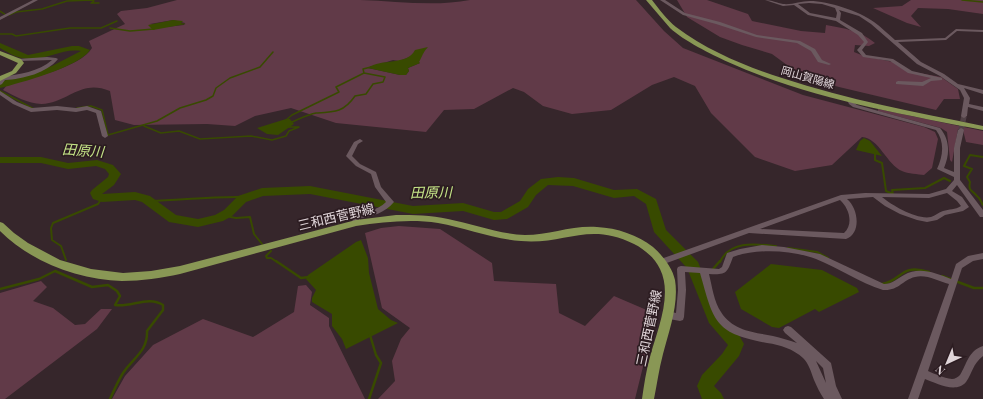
<svg xmlns="http://www.w3.org/2000/svg" width="983" height="399" viewBox="0 0 983 399" font-family="'Playfair Display','Noto Sans JP',serif">
<rect width="100%" height="100%" fill="#36262b"/>
<!-- green -->
<path fill="#613a48" fill-rule="evenodd" d="M177 0C238 0 299 0 360 0 397 1 434 7 470 0H636L664 31 683 48 803 95 924 127 935 132 938 139 932 168 924 175C918 174 908 174 902 171 887 165 879 138 862 137L832 165 795 171 755 157 711 113 695 86 674 77 652 85 611 110 572 114 543 106 524 92 513 88 474 109 444 110 426 132 336 123 291 108 255 116 235 126 207 124 134 125 115 120 110 91C84 80 73 97 49 103 33 107 17 97 3 90L7 85C28 79 81 67 92 48L89 41 125 24 117 14 121 11 147 8ZM173 20 185 23 184 25 166 27 150 24ZM423 52 418 62 420 63 408 68 409 71 406 75H400L368 68 393 60 399 61Z
M677 0H707L748 14 752 21 801 31 825 33 826 25C844 28 861 31 875 43L869 46 855 45 854 52 864 56 893 62 908 71 941 77 958 89 960 99H944L936 110 839 87 802 76 772 54 742 45 720 37 687 17Z
M911 0H983V14L948 9 918 8 911 16 921 27 907 23 873 8 902 6Z
M878 109 983 131V145L966 142 963 130 958 129 952 162 950 160 947 132 941 128 878 111Z
M399 226 440 229 492 263 494 281 556 284 559 313 585 326 614 296 656 314 635 399H378L395 381 392 361 401 339 410 328 382 308 365 233 381 228Z
M41 281 47 287 33 301 53 308 75 325 85 324 101 309H112L97 329 5 399H0V293Z
M306 285 312 292 310 305 329 318V326L365 399H112L125 376 153 345 203 319 253 337 294 312 298 286Z"/>
<!-- water -->
<path fill="#384a00" d="M173 20 183 21 181 23 186 24 153 30 148 25Z
M428 47C423 52 422 57 419 62L420 63 408 68 409 71 406 75H400L368 68C381 58 407 66 415 50Z
M286 119H290L294 124 278 135 267 134 257 128Z
M864 138 870 141 882 156 856 150 860 141Z
M361 240 368 258 369 273 378 309 391 320 398 323 346 349 342 339 332 326V314L312 302V298L316 290 306 279 308 275 356 242Z
M771 264 822 270 857 288 859 292 819 312 815 309 779 328 772 327 741 309 735 292Z"/>
<g fill="none" stroke-linecap="round" stroke-linejoin="round">
<!-- stream-far2 -->
<path stroke="#384a00" stroke-width="1.5" d="M962 0 983 2
M0 11 6 15
M9 15 16 12 42 9 67 1 92 0 94 1 91 3H99
M110 28 130 31 154 29
M0 34H12L16 36 70 28H101L117 21
M0 91 34 109
M77 108 91 106 102 110 108 135 157 121 180 108 206 100 213 96 216 88 230 78 260 67 273 52
M286 120 292 115 339 92 336 87 364 73 363 69 371 67
M292 122C299 119 309 114 316 113 335 112 344 112 355 96L366 94 373 84 383 82 385 77 364 73
M144 126 161 133 179 131 200 139 251 136 272 140 286 136 289 131 299 127H288"/>
<!-- stream-far1 -->
<path stroke="#384a00" stroke-width="2" d="M875 153V160L882 163 886 191 893 194 892 190 925 188 944 178 950 181
M983 157 970 155 964 166 972 169 967 177 970 182C968 191 972 190 977 196 980 198 981 202 983 205
M150 201C183 200 213 196 245 197
M225 216 236 218 250 217 254 234 262 244
M788 248 817 252 828 258
M271 251 266 256 267 258H271L277 262
M66 260 61 246 52 240 51 228 53 223 98 204 102 198
M720 262C730 240 756 244 776 246"/>
<!-- stream -->
<path stroke="#384a00" stroke-width="2.5" d="M276 261 301 278 309 277
M713 269 720 261
M942 276 974 288H983
M882 284C903 281 899 263 929 272
M0 289 39 279 55 271 92 287 108 285 117 291 120 296 115 305C131 308 148 295 163 305V310L147 331C148 351 133 358 123 373 118 381 114 390 110 399
M369 399 381 363 376 355 370 335"/>
<!-- river -->
<path fill="#384a00" fill-rule="evenodd" d="M0 43 28 55 72 46H79L90 50C79 67 20 83 0 88V82L52 66 81 51C63 48 47 60 29 59 18 59 9 53 0 48Z
M0 157H41L68 163 97 160 113 165 121 174 114 185 102 194 135 192 150 196 176 215 198 219 215 215 224 210 238 196 262 188 310 186 413 206 463 203 494 212H501L520 201 528 189 541 179 558 177 574 178 614 190 637 189 656 199 666 230 698 262 720 315 738 333 744 344 739 356 714 386 721 393 724 399H702L697 386 702 375 722 354 728 345 709 323 687 268 654 232 646 204 634 196 614 198 573 186 548 185 536 195 528 207 507 219 494 220 463 211 413 214 310 194 263 196 246 202 232 216 223 221 198 227 169 222 142 202 135 200 102 202 93 199 90 193 92 190 108 177 109 174 105 169 96 166 68 169 41 163H0Z"/>
<!-- minor-tunnel -->
<path stroke="#504045" stroke-width="5.5" stroke-dasharray="5.5 3" stroke-linecap="butt" d="M961 130 964 116"/>
<!-- minor -->
<path fill="#6b595f" fill-rule="evenodd" d="M33 0H38L0 20V17Z
M660 0H665L685 13 720 22 757 35 800 41 815 49 822 60 831 64 829 65 818 62 811 51 797 43 756 37 716 24 683 15Z
M765 0C772 0 777 3 783 4 792 5 801 1 810 1 828 1 859 11 874 22 881 27 888 34 895 40L945 38 956 29 983 30V32L957 31 946 40 898 42 921 62 944 74 958 84 983 90V94L964 88 970 98 969 104 983 107V111L968 107 967 116 964 118 962 117 961 116 964 98 960 90 940 76 917 64 871 24 859 16 839 10 841 13 840 20 862 33 868 42 862 50 866 55 893 59 912 71 942 78V80L931 81 923 86 896 84V82L898 81 922 82 931 78 908 73 890 61 863 57 857 50 864 42 858 35 836 21 808 15 794 5 783 6ZM809 3 822 4 835 8 837 13 836 18 810 13 798 4Z
M47 57 56 58 58 59C47 73 23 79 5 80L2 84 0 85V80L2 77C19 74 39 72 52 60L19 61H17V59Z
M0 91 17 102 32 108 57 106 76 108 87 106 101 111 108 136 105 138 102 136 96 113 87 110 76 112 57 110 31 112 13 104 0 95Z
M850 98 852 99 853 102 857 105 940 128C950 140 950 154 944 168L954 172V148L958 130 961 128 963 129 964 130 960 148V180L983 210V217H980L957 185 952 191 962 197 969 207 963 211 945 215 937 220 927 222 917 220 900 214 885 206 873 197 847 199C858 208 862 233 846 239L749 233 664 264H658L657 262 658 260 841 195 865 193 929 194 946 189 954 180V177L937 169C943 156 945 142 936 130L853 107 849 104 847 100ZM947 193 957 201 961 206C955 210 949 209 943 211 939 212 935 216 931 217 917 220 893 206 882 197L929 198ZM840 200C849 208 854 224 844 233L760 229Z
M360 139 363 141 358 144 352 156 360 164 376 172 381 187 394 202C385 213 373 216 360 218V223L356 225 352 223 354 214C366 211 377 211 386 202L375 187 371 174 356 166 346 156 354 142Z
M762 245 784 247 820 254 884 284C892 284 897 279 904 275 919 266 936 273 951 279L956 264 968 256 983 253V259L973 261 962 268 928 371C935 374 943 378 952 379 955 379 958 377 960 375 967 364 968 351 983 346V356C972 365 973 372 966 382 956 394 936 383 925 379L918 399H908L949 284C938 281 926 274 915 277 902 280 899 291 883 290 860 283 839 268 816 259 792 250 757 248 733 257 727 273 727 275 709 274 712 286 714 302 721 312 733 331 753 332 773 336 781 338 789 340 797 343L785 333 783 330 785 327 788 326 791 327 831 363 836 386 842 399H824C820 393 817 387 814 380 811 372 809 364 803 358 793 349 781 345 767 343 714 333 714 322 700 273L685 272 686 290 684 317 683 320 680 321 664 318 663 315 664 312 667 311 676 313 678 290 677 269 678 267 681 266 719 269 722 267 727 253 740 249ZM816 361 823 368 826 383Z"/>
<!-- major -->
<path fill="#899755" fill-rule="evenodd" d="M646 0H652C659 9 667 20 676 27 708 51 745 66 782 78 848 100 916 112 983 126V130C897 113 808 98 728 62 711 54 684 41 670 28 662 19 654 9 646 0Z
M0 51 21 59 24 63 16 73 0 81V76L12 71 18 63 0 55Z
M396 215C414 215 431 215 448 219 473 224 499 234 525 235 549 235 573 225 597 227 617 228 638 235 653 247 663 256 672 267 675 280 679 304 669 331 663 354 659 369 657 384 654 399H642C644 385 646 371 650 357 657 331 673 295 660 269 655 258 644 249 634 244 589 221 564 245 521 241 493 239 466 228 438 223 411 219 383 222 356 226L180 274C161 278 142 281 122 281 79 280 31 262 0 231V222L3 223 14 233 28 243 60 260 91 269 123 273 151 271 180 266 356 220Z"/>
</g>
<g text-anchor="middle" dominant-baseline="central" stroke-width="3.5" stroke-linejoin="round" paint-order="stroke">
<!-- far-street labels -->
<g font-size="11" fill="#e0d5d9" stroke="#2c1c21">
<text transform="translate(808 77) rotate(16)">岡山賀陽線</text>
</g>
<!-- street labels -->
<g font-size="13" fill="#e0d5d9" stroke="#2c1c21">
<text transform="translate(336 216) rotate(-13)">三和西菅野線</text>
<text transform="translate(648 328) rotate(-78)">三和西菅野線</text>
</g>
<!-- water labels -->
<g font-size="14" font-style="italic" fill="#c6e688" stroke="#2c1c21">
<text transform="translate(83 150) rotate(4)">田原川</text>
<text transform="translate(431 192) rotate(-1)">田原川</text>
</g>
</g>
<!-- north arrow -->
<g transform="translate(947 363) rotate(224)" stroke="#2c1c21" stroke-width="3" paint-order="stroke">
<path d="M0-3L7 15L0 10L-7 15Z" fill="#e0d5d9"/>
<text y="-6" font-size="11" font-weight="bold" text-anchor="middle" fill="#e0d5d9">N</text>
</g>
</svg>
